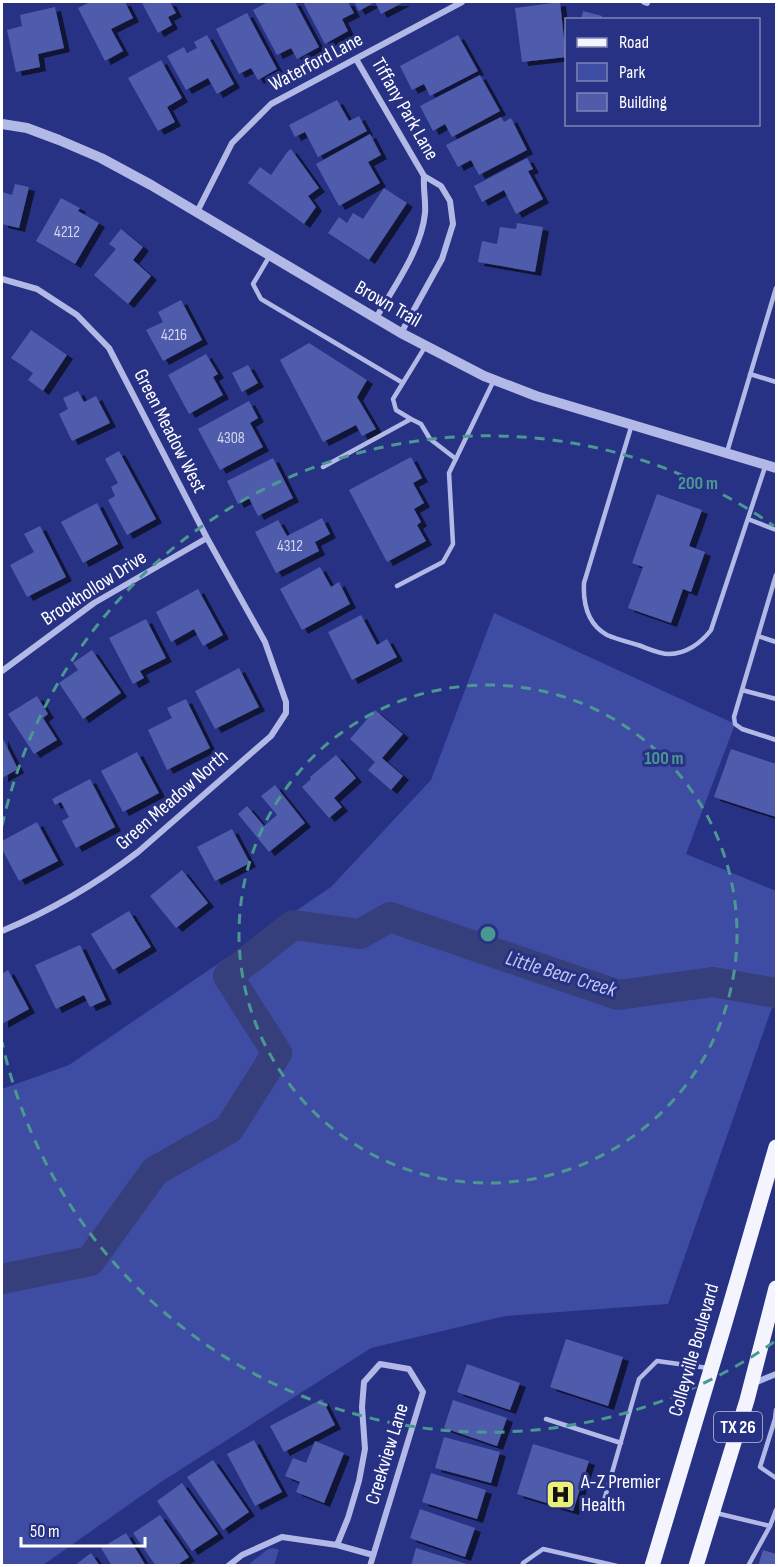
<svg xmlns="http://www.w3.org/2000/svg" width="778" height="1567" viewBox="0 0 778 1567" font-family="'Sofia Sans Condensed',sans-serif">
<defs>
<filter id="shadow"><feDropShadow dx="6" dy="4" stdDeviation="0" flood-color="#0009"/></filter>
</defs>
<rect width="100%" height="100%" fill="#283284"/>
<!-- green -->
<path fill="#3f4ca3" d="M494 613 735 724 686 854 776 891V996L668 1304 505 1316 371 1348 161 1482 43 1565H2V1089L69 1065 331 887 431 780Z
M274 1548 279 1550 274 1565H248L268 1549Z"/>
<g fill="none" stroke-linecap="round" stroke-linejoin="round">
<!-- river -->
<path stroke="#363e7b" stroke-width="30" d="M2 1279 90 1261 155 1171 229 1129 277 1053 228 976 293 925 360 934 390 917 618 995 713 982 776 993"/>
</g>
<!-- building -->
<path fill="#505bac" filter="url(#shadow)" d="M90 2H125L133 18 111 29 123 51 105 61 78 8Z
M145 2H170L176 13 168 17 172 25 158 33 142 3Z
M268 2H295L319 47 297 59 291 48 277 55 253 10Z
M303 2H348L354 13 342 19 348 31 325 44Z
M354 2H404L381 14 375 2 359 11Z
M560 2 566 57 522 62 515 8Z
M55 7 64 48 38 54 40 67 16 72 7 30 22 26 20 15Z
M583 11 602 16 601 20H581Z
M247 13 277 69 258 80 251 68 239 74 216 29Z
M207 35 234 84 217 94 208 78 186 90 167 56 184 47 187 53 197 48 194 42Z
M458 35 478 71 430 96 424 84 412 90 400 66Z
M161 60 182 98 167 107 175 122 158 131 128 78Z
M480 75 500 111 452 137 445 124 433 131 420 106Z
M337 100 349 121 359 116 367 131 318 157 305 132 295 137 289 125Z
M501 117 504 122 511 118 527 150 479 175 471 160 458 167 446 145Z
M370 134 381 155 368 162 380 183 339 206 316 164Z
M291 149 319 188 308 196 316 207 304 224 248 183 260 167 271 175 288 151Z
M527 158 533 169 528 171 543 199 516 214 504 190 482 202 474 186Z
M15 184 29 187 19 228 2 224V192L12 195Z
M384 188 407 203 369 260 328 233 339 217 347 223 353 213 363 219Z
M61 198 80 208 78 211 99 223 75 264 36 241Z
M517 223 543 227 535 272 478 262 482 241 497 244 500 227 516 229Z
M121 229 143 247 133 260 151 276 128 304 94 275 116 249 109 244Z
M181 300 202 340 163 361 146 330 163 322 158 312Z
M31 330 67 355 43 391 28 380 33 373 11 358Z
M309 343 367 380 357 397 376 429 362 436 356 425 323 442 280 360Z
M206 354 218 374 213 377 223 395 189 414 168 375Z
M248 365 258 383 242 392 232 373Z
M78 391 84 402 96 396 110 423 72 441 59 414 68 409 63 398Z
M249 401 258 418 250 423 263 447 220 470 198 429Z
M119 451 156 519 127 535 108 500 115 496 111 487 118 483 105 459Z
M411 457 422 478 413 483 424 503 414 509 421 522 417 525 426 541 387 562 349 490Z
M273 458 293 498 258 516 249 498 238 504 227 481Z
M657 494 702 510 689 546 705 552 691 592 683 589 671 623 628 608 643 567 632 563Z
M97 503 118 544 83 563 61 522Z
M322 518 330 534 315 542 319 551 276 573 255 532 278 520 287 536Z
M40 526 66 577 27 597 10 565 34 552 24 534Z
M320 567 331 587 339 582 350 604 302 630 280 589Z
M198 589 223 635 203 646 194 629 171 642 156 612Z
M361 615 377 645 387 639 397 657 352 680 328 632Z
M146 619 166 658 140 671 144 678 133 684 109 638Z
M92 650 121 693 83 719 59 683 78 670 73 663Z
M239 668 259 707 215 729 195 691Z
M37 696 48 714 43 718 57 740 34 754 8 714Z
M186 699 210 748 167 770 148 730 172 718 167 708Z
M375 710 403 734 382 758 403 776 391 790 368 770 375 762 350 739Z
M2 737 18 769 2 778Z
M731 749 776 764V817L714 797Z
M137 752 159 793 123 812 101 771Z
M336 755 356 778 334 798 342 807 329 818 302 787 311 779 310 777Z
M90 779 115 827 76 848 62 821 69 817 61 802 55 805 52 799Z
M275 785 305 823 269 852 238 814 247 806 264 826 277 815 261 796Z
M37 822 58 861 19 881 2 849V841Z
M232 829 250 863 215 881 197 847Z
M182 870 208 903 176 928 150 896Z
M129 911 151 947 113 970 91 934Z
M80 945 106 1000 90 1007 84 995 56 1009 35 965Z
M8 970 29 1009 2 1024V974Z
M566 1339 623 1357 608 1406 550 1387Z
M467 1364 520 1383 510 1410 457 1392Z
M322 1399 335 1425 284 1452 270 1426Z
M453 1400 507 1418 497 1446 444 1428Z
M444 1437 500 1452 491 1483 435 1468Z
M254 1440 282 1492 255 1506 227 1454Z
M315 1441 344 1453 324 1503 296 1492 300 1482 285 1476 293 1458 306 1463Z
M533 1444 589 1461 573 1511 517 1494Z
M213 1460 249 1512 223 1530 187 1477Z
M431 1473 486 1490 477 1519 422 1502Z
M182 1483 218 1534 192 1551 157 1501Z
M420 1509 475 1528 465 1557 410 1538Z
M160 1515 189 1557 176 1566H156L133 1533Z
M126 1533 146 1566H112L101 1548Z
M416 1548 470 1565V1566H411Z
M763 1550 776 1554V1566H758Z
M91 1553 100 1566H74Z"/>
<g fill="none" stroke-linecap="round" stroke-linejoin="round">
<!-- service -->
<path stroke="#b2b9e7" stroke-width="4.5" d="M269 257 253 284 261 299 403 383
M425 347 393 399 396 410 411 419 421 424 430 439 456 459
M750 374 776 382
M632 424 584 583C583 603 587 624 607 635 616 639 628 642 638 645 647 648 659 654 669 654 686 654 701 643 711 630L765 467
M727 452 776 288
M323 467 411 419
M748 519 776 530
M776 575 734 717 735 724 742 729 776 740
M397 586 443 562 453 544 449 473 494 380
M758 636 776 642
M742 690 776 699
M776 1410 775 1419 760 1467 776 1478
M546 1419 621 1443
M603 1504 639 1379 657 1361 708 1368
M716 1513 770 1526 776 1510
M522 1566 523 1563 543 1549 617 1566
M748 1566 770 1526"/>
<!-- minor -->
<path stroke="#b2b9e7" stroke-width="6" d="M644 2 647 3
M356 59 424 176 441 186 450 201 453 224 442 259 401 333
M197 212 232 143 271 104 462 2
M2 279 37 289 77 315 109 348 207 538 265 642 286 702V713L271 736 138 852C96 884 50 911 2 931
M376 318C394 287 422 248 425 213 426 201 423 189 424 176
M2 671 94 603 207 538
M754 1383 776 1374
M337 1545 373 1555
M228 1566 242 1555 282 1537 337 1545 348 1518 359 1481 365 1449 362 1407 364 1382 380 1364 409 1369 423 1392 370 1566"/>
<!-- tertiary -->
<path stroke="#b2b9e7" stroke-width="10" d="M2 124 27 128 59 140 101 158 151 185 401 333 484 376 536 396 776 468"/>
<!-- primary -->
<path stroke="#f3f4fe" stroke-width="15" d="M652 1566 724 1326 776 1147
M696 1566 747 1400 776 1288"/>
</g>
<!-- distance rings -->
<g fill="none" stroke="#4b9892" stroke-width="3" stroke-dasharray="10 8">
<circle cx="488" cy="934" r="249"/>
<path d="M774 1342A498 498 0 0 1 2 1042M2 826A498 498 0 0 1 774 526"/>
</g>
<!-- icons -->
<defs>
<symbol id="hospital-square" viewBox="-11 -11 22 22"><rect x="-9" y="-9" width="18" height="18" rx="4" fill="#ebef78" stroke="#283284"/><path d="M-5-5h3v3.5h4V-5h3V5h-3V1.5h-4V5h-3Z" fill="#111"/></symbol>
</defs>
<g fill-rule="evenodd">
<use href="#hospital-square" x="544" y="1478" width="33" height="33"/>
</g>
<g text-anchor="middle" dominant-baseline="central" stroke-width="6" stroke-linejoin="round" paint-order="stroke">
<!-- number labels -->
<g font-size="16" fill="#d3d6ea">
<text x="67" y="232">4212</text>
<text x="174" y="335">4216</text>
<text x="231" y="438">4308</text>
<text x="290" y="546">4312</text>
</g>
<!-- shield labels -->
<rect fill="#283284" stroke="#bec2da" stroke-width="1.5" x="714" y="1412" width="48" height="30" rx="4.5"/>
<g font-size="18" font-weight="bold" fill="#fff">
<text x="738" y="1427">TX 26</text>
</g>
<!-- street labels -->
<g font-size="20" fill="#fff" stroke="#283284">
<text transform="translate(316 62) rotate(-28)">Waterford Lane</text>
<text transform="translate(405 109) rotate(60)">Tiffany Park Lane</text>
<text transform="translate(388 304) rotate(30)">Brown Trail</text>
<text transform="translate(170 431) rotate(63)">Green Meadow West</text>
<text transform="translate(94 588) rotate(-33)">Brookhollow Drive</text>
<text transform="translate(172 800) rotate(-41)">Green Meadow North</text>
<text transform="translate(694 1350) rotate(-74)">Colleyville Boulevard</text>
<text transform="translate(387 1454) rotate(-73)">Creekview Lane</text>
</g>
<!-- poi labels -->
<g font-size="20" fill="#fff" stroke="#283284" text-anchor="start">
<text x="581" y="1482">A-Z Premier<tspan x="581" dy="23">Health</tspan></text>
</g>
<!-- water labels -->
<g font-size="21" font-style="italic" fill="#bdc4ef" stroke="#283284">
<text transform="translate(561 974) rotate(17)">Little Bear Creek</text>
</g>
</g>
<circle cx="488" cy="934" r="9" fill="#4b9892" stroke="#283284" stroke-width="3"/>
<g font-size="18" text-anchor="middle" font-weight="bold" fill="#4b9892" stroke="#283284" stroke-width="6" stroke-linejoin="round" paint-order="stroke">
<text x="698" y="489">200 m</text>
<text x="664" y="764">100 m</text>
</g>
<!-- border -->
<rect width="778" height="1567" fill="none" stroke="#ffffff" stroke-width="6"/>
<!-- legend -->
<rect x="565" y="18" width="195" height="108" fill="#283284" stroke="#7e84b5" stroke-width="1.5"/>
<rect x="577" y="38" width="30" height="9" fill="#f3f4fe" stroke="#7e84b5" stroke-width="1.5"/>
<text x="619" y="48" font-size="18" fill="#ffffff">Road</text>
<rect x="577" y="63" width="30" height="18" fill="#3f4ca3" stroke="#7e84b5" stroke-width="1.5"/>
<text x="619" y="78" font-size="18" fill="#ffffff">Park</text>
<rect x="577" y="93" width="30" height="18" fill="#505bac" stroke="#7e84b5" stroke-width="1.5"/>
<text x="619" y="108" font-size="18" fill="#ffffff">Building</text>
<!-- scale -->
<path d="M21 1537v9h124v-9" fill="none" stroke="#ffffff" stroke-width="3"/>
<text x="30" y="1537" font-size="18" fill="#ffffff" stroke="#283284" stroke-width="4.5" paint-order="stroke">50 m</text>
</svg>
